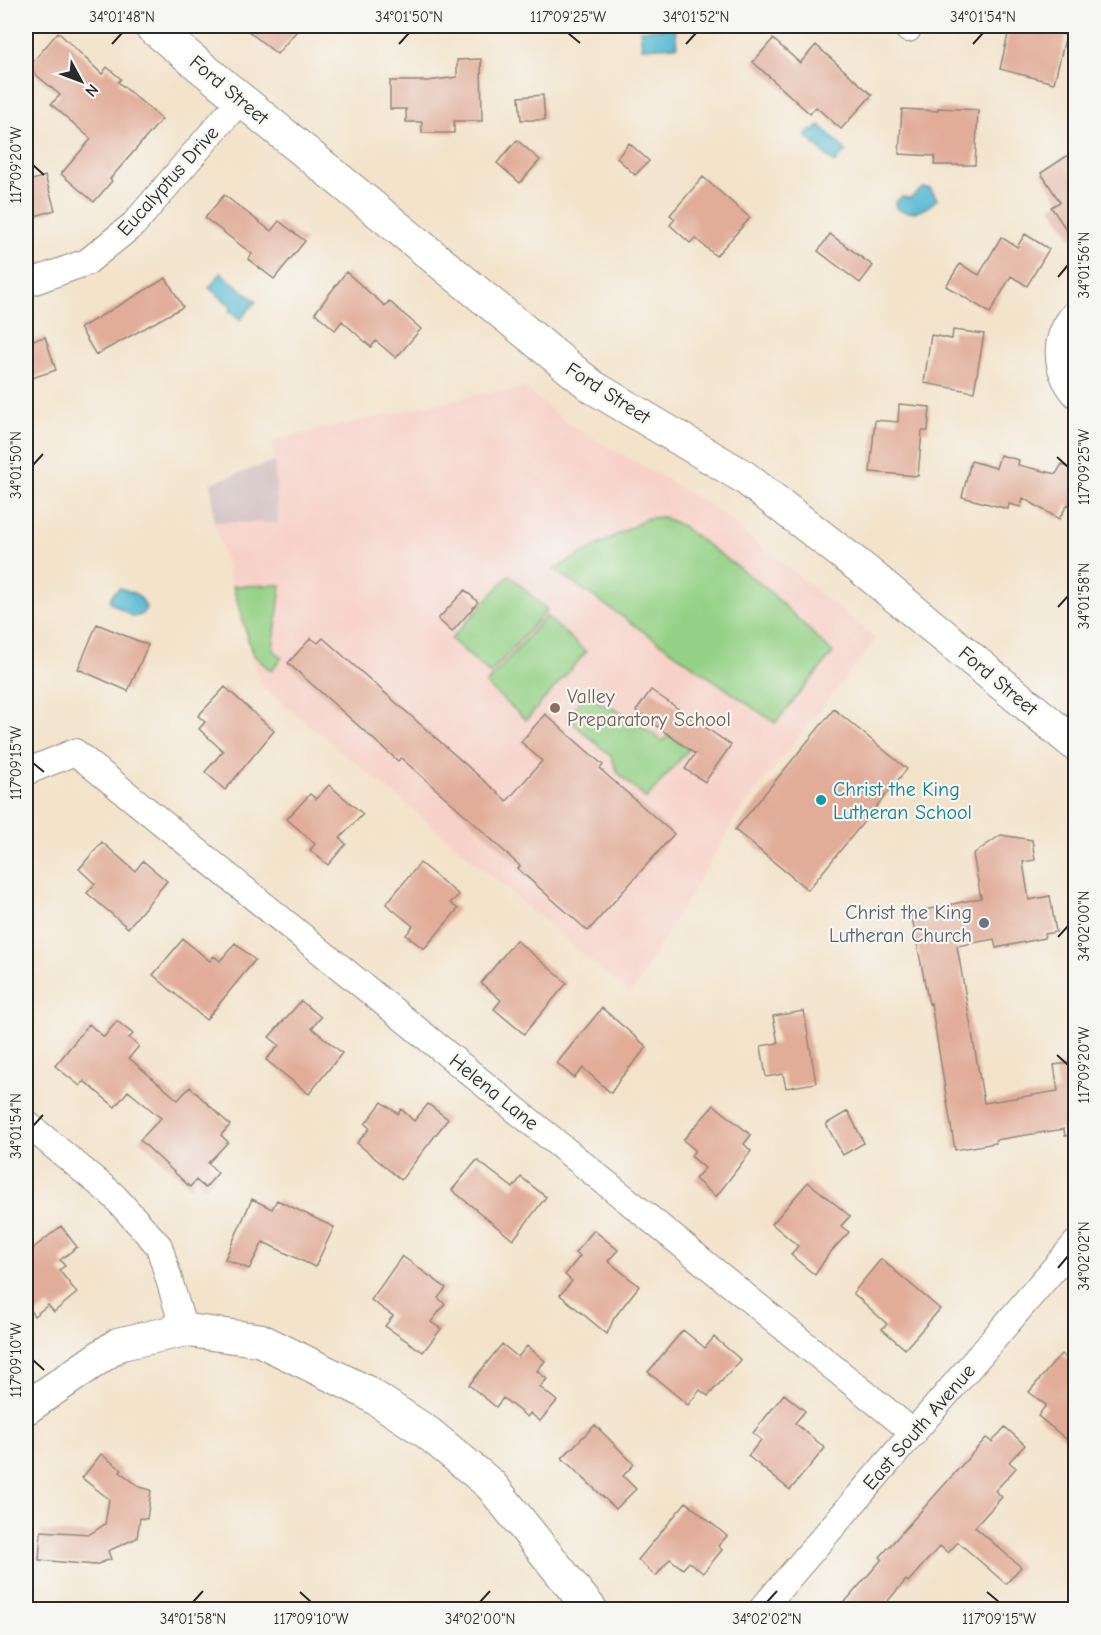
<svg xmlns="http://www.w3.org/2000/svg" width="1101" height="1635" viewBox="0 0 1101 1635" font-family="'Comic Neue',sans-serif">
<rect width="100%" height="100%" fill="#f6f6f2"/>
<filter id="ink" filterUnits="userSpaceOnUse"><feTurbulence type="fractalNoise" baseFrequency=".0167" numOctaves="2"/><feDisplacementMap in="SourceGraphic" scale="12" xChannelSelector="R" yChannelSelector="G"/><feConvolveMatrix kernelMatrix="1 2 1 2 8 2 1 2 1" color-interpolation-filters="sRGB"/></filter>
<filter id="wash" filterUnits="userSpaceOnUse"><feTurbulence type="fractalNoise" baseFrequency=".008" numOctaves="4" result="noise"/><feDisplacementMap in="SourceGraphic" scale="24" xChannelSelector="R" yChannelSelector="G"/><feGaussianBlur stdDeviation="1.35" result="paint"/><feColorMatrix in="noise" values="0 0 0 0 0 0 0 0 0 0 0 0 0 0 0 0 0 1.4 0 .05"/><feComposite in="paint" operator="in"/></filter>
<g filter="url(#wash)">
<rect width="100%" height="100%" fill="#f3e3cb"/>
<!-- built -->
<path fill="#f7d1c8" d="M523 387 570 425 709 504 876 639 740 811 631 995 415 811 261 686 214 522H278L274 440 498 390 509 392Z"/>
<!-- industrial -->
<path fill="#d2bfc0" d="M275 461 278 523 214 522 211 483Z"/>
<!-- green -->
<path fill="#94d186" stroke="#607e58" stroke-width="1.5" d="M663 517 680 525 765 587 833 653 775 723 554 569 648 518Z
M509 575 547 610 490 674 451 639Z
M281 585 273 649 282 658 271 671 252 653 233 586Z
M546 616 586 652 526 720 486 684Z
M584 695 625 714 663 741 668 735 689 749 646 799 618 773 611 756 567 718Z"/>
<!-- water -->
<path fill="#53b8d2" stroke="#3f727e" stroke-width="1.5" d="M675 28 677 46 642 48 640 30Z
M820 125 846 151 834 163 805 135 810 130 813 132Z
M923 188H930L937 199C927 210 909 217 896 208L895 202 902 197 910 198Z
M221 273 256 301 240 320 229 311 232 307 209 288Z
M119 588C131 591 142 595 146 608L141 615 133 617 110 602 111 596Z"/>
<g id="blocks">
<!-- building -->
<path fill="#e1ac98" d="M242 26H301L277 54Z
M1022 26H1057L1055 33 1066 35 1054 83 1000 69 1009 30 1020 33Z
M58 32 102 74 107 67 121 79 118 82 162 119 110 179 112 181 94 202 61 174 91 139 51 104 60 95 28 68Z
M773 39 800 63 816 45 872 95 841 129 816 107 810 114 753 62Z
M481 59 482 121H454V133H422V122H406V109H390V81H428L457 77V60Z
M543 95 545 120H521L519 97Z
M938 108 978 110 975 165H934L935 156 899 154 902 109 938 111Z
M517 140 540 160 520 183 497 163Z
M629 143 649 161 635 175 617 158Z
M1076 150V244L1051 207 1060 202 1041 173Z
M45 176 55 210 26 219V182Z
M703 177 750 218 716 256 695 238 690 243 670 225 675 219 670 215Z
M224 195 271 231 279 221 305 241 274 279 248 259 252 254 205 218Z
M830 234 873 266 860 283 818 251Z
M1025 234 1049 249 1027 286 1011 276 990 313 946 286 960 264 979 275 1001 237 1017 247Z
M346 272 385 306 389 301 421 329 396 358 376 341 371 347 342 321 335 330 315 313Z
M166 278 183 307 96 355 80 328Z
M953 330 984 334 974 392 924 383 931 335 952 339Z
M45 337 56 370 26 380V342Z
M899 404 930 407 928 431H922L918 476 870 472 875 420 898 422Z
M1000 455 1019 460 1018 465 1056 474 1062 464 1076 472V509L1068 504 1059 519 1023 498 1021 507 1009 504 1008 509 962 497 971 461 996 468Z
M465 590 478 602 452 632 438 619Z
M97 624 148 645 128 691 78 669Z
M311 638 318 643 323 638 507 801 542 761 521 742 545 714 603 765 600 769 674 834 588 931 518 869 520 866 463 813 401 758 398 761 288 663Z
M225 687 274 731 225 790 205 772 223 751 199 729 205 722 198 716Z
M651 690 731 745 705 782 685 769 695 754 636 711Z
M834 709 907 769 808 890 735 830Z
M329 785 363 814 340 838 346 844 328 865 310 850 315 844 287 819 310 794 316 799Z
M1001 835 1032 840 1035 860 1023 862 1029 900 1050 896 1056 932 1045 934 1044 938 996 948 994 939 957 946 984 1103 1058 1091 1054 1065 1076 1062V1135L1065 1136 1064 1129 995 1140 996 1143 955 1150 931 1003 929 1004 911 913 981 898 973 854Z
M102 842 135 871 143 861 167 881 128 928 87 893 95 884 79 869Z
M420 863 459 895 450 903 458 909 424 949 406 935 413 926 386 904Z
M183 939 210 961 214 956 220 961 235 943 255 960 206 1020 153 975Z
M516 940 567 983 524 1034 494 1009 501 1000 481 983Z
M301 1001 321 1017 312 1028 342 1053 309 1094 266 1060 279 1045 269 1037Z
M602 1008 647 1047 620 1079 611 1093 583 1068 574 1078 557 1063Z
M804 1011 816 1083 786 1088 783 1074 766 1077 761 1046 778 1043 773 1016Z
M117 1021 133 1034 129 1038 139 1046 129 1058 178 1100 190 1087 230 1125 221 1135 228 1142 208 1163 218 1173 205 1188 196 1180 190 1187 140 1140 161 1118 128 1091 115 1107 84 1081 80 1086 55 1066 89 1024 104 1037Z
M382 1102 398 1114 401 1109 414 1121 428 1104 448 1119 401 1180 357 1143 370 1128 365 1124Z
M714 1105 751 1135 744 1144 751 1151 716 1197 695 1179 705 1168 691 1156 695 1150 683 1140Z
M848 1111 864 1143 843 1155 826 1124Z
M477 1160 513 1188 521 1177 546 1197 513 1240 452 1190Z
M808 1182 850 1216 841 1226 849 1232 828 1255 815 1275 791 1255 798 1246 772 1224Z
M252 1199 272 1209 277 1200 334 1227 315 1267 263 1242 249 1269 225 1259Z
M61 1226 77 1247 60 1260 65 1266 59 1270 77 1293 54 1312 48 1305 34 1316 26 1305V1254Z
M594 1230 618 1250 608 1261 639 1286 614 1318 607 1334 560 1295 572 1281 565 1275 580 1256 575 1253Z
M402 1256 446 1288 438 1298 445 1304 431 1322 441 1329 423 1352 385 1326 393 1316 371 1300Z
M881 1259 940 1309 905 1349 882 1329 887 1324 853 1293Z
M683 1330 705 1348 714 1337 741 1360 708 1396 700 1390 688 1405 648 1372Z
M502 1344 518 1357 527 1346 545 1361 537 1371 547 1379 540 1387 557 1401 540 1421 530 1413 527 1417 503 1398 496 1407 469 1385Z
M1061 1354 1076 1366V1447L1038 1416 1046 1405 1029 1392Z
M784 1394 805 1411 795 1423 825 1448 790 1490 748 1456 761 1440 753 1433Z
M595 1425 634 1464 623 1476 636 1489 616 1509 562 1458Z
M1005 1427 1025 1445 1009 1462 1016 1468 995 1491 1002 1497 975 1527 1021 1567 1006 1584 958 1542 948 1553 940 1546 908 1582 906 1580 880 1610H838L882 1559 880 1557 986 1438 992 1442Z
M101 1454 122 1470 120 1472 140 1487 151 1490 147 1519 140 1518 137 1538 108 1551 111 1559 95 1565 39 1560 41 1531 90 1534 105 1524 109 1499 82 1478Z
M686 1502 727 1536 718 1546 722 1550 703 1573 689 1562 683 1569 670 1559 656 1576 638 1560Z"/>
</g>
</g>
<g filter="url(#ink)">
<use href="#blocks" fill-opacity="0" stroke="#8f877b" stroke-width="1.5"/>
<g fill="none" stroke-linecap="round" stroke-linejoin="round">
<defs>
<path id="street" d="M908 26V29
M26 284 87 262 134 224 240 100
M1076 312C1052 337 1054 370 1076 395
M26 772 75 752 914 1433
M26 1123 113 1195 159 1246 184 1330
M761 1610 1076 1243"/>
<path id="secondary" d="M151 26 593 387 744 477 864 570 1076 745
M26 1408 119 1344 184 1330 260 1340 366 1392 428 1433 490 1484 591 1610"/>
</defs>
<!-- street casing -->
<use href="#street" stroke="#8f877b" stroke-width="28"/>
<!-- secondary casing -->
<use href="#secondary" stroke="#8f877b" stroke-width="35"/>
<!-- street -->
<use href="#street" stroke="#fff" stroke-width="26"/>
<!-- secondary -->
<use href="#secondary" stroke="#fff" stroke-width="33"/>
</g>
</g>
<!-- ticks -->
<path fill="none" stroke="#2b2b2b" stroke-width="2" d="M568 33 580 43M112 44 122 33M399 44 409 33M686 44 696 33M973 44 983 33M33 165 44 175M1058 277 1068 265M1057 457 1068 467M33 465 43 454M1058 607 1068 596M33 763 44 772M1058 937 1068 926M1057 1055 1068 1065M33 1126 43 1115M1058 1268 1068 1256M33 1360 44 1370M300 1592 311 1602M987 1592 999 1602M193 1602 203 1591M480 1602 490 1591M767 1602 777 1591"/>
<!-- markers -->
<circle fill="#8d6e63" stroke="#f6f6f2" stroke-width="2" cx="555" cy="708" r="6"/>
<circle fill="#0f9aa8" stroke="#f6f6f2" stroke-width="2" cx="821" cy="800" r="6"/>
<circle fill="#6b7280" stroke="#f6f6f2" stroke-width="2" cx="984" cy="923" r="6"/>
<g text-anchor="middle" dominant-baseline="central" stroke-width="4.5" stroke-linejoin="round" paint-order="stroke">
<!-- street labels -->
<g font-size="20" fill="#2b2b2b" stroke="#f6f6f2">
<text transform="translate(229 90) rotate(40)">Ford Street</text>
<text transform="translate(168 181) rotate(-48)">Eucalyptus Drive</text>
<text transform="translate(608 393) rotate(33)">Ford Street</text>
<text transform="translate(998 681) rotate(40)">Ford Street</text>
<text transform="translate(494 1092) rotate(39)">Helena Lane</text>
<text transform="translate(919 1427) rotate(-49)">East South Avenue</text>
</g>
<!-- education labels -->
<g font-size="20" fill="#785e54" stroke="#f6f6f2" text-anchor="start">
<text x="567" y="696">Valley<tspan x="567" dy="23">Preparatory School</tspan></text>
</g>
<!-- culture labels -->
<g font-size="20" fill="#0d838f" stroke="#f6f6f2" text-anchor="start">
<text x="833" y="789">Christ the King<tspan x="833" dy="23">Lutheran School</tspan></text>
</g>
<!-- worship labels -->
<g font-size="20" fill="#5b616d" stroke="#f6f6f2" text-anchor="end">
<text x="972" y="912">Christ the King<tspan x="972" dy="23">Lutheran Church</tspan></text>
</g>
</g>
<!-- margin -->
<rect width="1101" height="1635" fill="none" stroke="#f6f6f2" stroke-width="66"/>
<!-- north arrow -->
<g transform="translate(81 81) rotate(131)" stroke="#f6f6f2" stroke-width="4.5" paint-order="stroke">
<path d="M0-4.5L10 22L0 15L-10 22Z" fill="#2b2b2b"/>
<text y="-9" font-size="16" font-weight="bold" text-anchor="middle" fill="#2b2b2b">N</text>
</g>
<rect x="33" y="33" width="1035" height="1569" fill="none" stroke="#2b2b2b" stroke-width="2"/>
<g font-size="15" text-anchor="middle" fill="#2b2b2b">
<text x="122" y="22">34°01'48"N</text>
<text x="409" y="22">34°01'50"N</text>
<text x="568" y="22">117°09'25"W</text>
<text x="696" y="22">34°01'52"N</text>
<text x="983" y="22">34°01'54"N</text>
<text transform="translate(16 165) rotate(-90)" y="5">117°09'20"W</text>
<text transform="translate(1084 265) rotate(-90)" y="5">34°01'56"N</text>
<text transform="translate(16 465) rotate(-90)" y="5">34°01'50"N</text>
<text transform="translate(1084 467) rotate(-90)" y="5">117°09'25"W</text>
<text transform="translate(1084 596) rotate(-90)" y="5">34°01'58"N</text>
<text transform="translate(16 763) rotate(-90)" y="5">117°09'15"W</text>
<text transform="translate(1084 926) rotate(-90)" y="5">34°02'00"N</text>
<text transform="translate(1084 1065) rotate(-90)" y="5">117°09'20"W</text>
<text transform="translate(16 1126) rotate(-90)" y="5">34°01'54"N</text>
<text transform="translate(1084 1256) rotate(-90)" y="5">34°02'02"N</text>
<text transform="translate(16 1360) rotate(-90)" y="5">117°09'10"W</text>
<text x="193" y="1624">34°01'58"N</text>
<text x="311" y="1624">117°09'10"W</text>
<text x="480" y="1624">34°02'00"N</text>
<text x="767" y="1624">34°02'02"N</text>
<text x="999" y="1624">117°09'15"W</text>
</g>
</svg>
